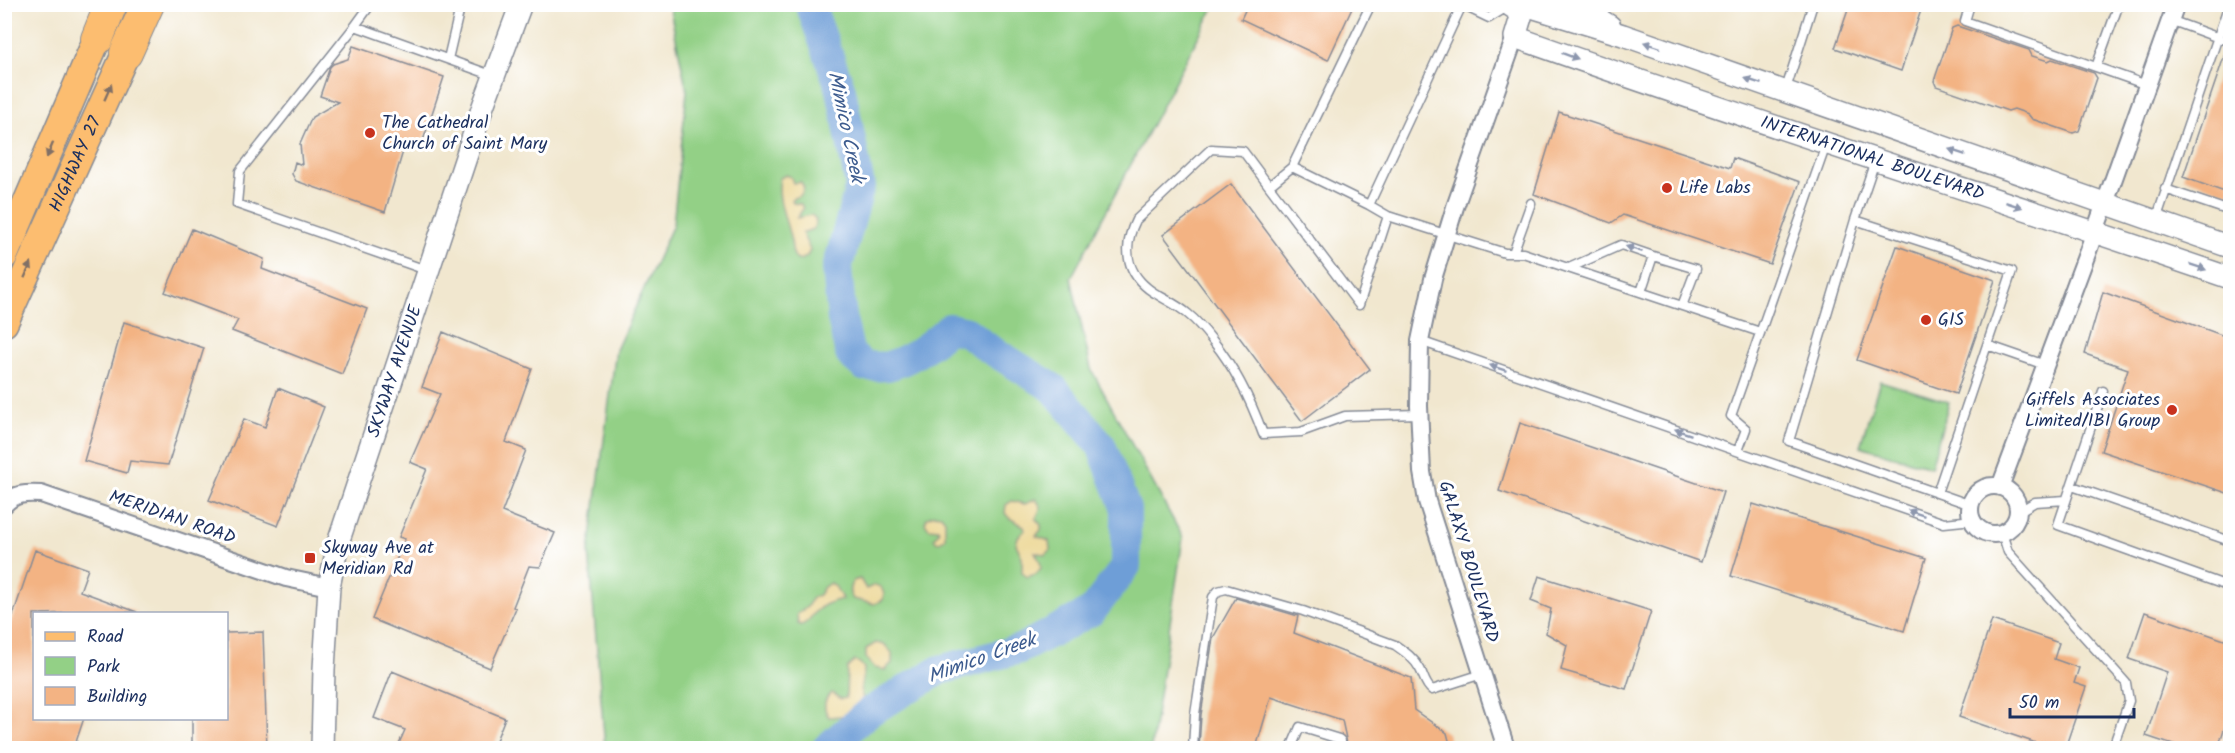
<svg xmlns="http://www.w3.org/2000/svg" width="2235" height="753" viewBox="0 0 2235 753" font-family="Kalam,sans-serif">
<rect width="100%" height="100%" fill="#fff"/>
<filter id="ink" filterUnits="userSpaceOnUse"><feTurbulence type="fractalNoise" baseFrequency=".0167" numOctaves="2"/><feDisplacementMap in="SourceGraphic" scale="12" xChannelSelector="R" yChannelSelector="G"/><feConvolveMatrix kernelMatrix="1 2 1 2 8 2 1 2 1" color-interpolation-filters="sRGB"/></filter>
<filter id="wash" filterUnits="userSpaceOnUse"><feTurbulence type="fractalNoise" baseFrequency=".008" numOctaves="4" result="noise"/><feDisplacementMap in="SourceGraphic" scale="24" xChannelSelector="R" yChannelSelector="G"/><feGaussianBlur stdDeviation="1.35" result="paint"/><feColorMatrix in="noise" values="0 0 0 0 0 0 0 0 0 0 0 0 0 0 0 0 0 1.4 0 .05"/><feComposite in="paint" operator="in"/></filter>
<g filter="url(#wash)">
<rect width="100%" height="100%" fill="#f1e7cf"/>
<!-- green -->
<path fill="#93d086" stroke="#578072" stroke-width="1.5" d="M669 5H1215L1071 278 1091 369 1183 538 1151 748H605L589 552 616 350 673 225 687 91Z
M1880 381 1949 402 1931 467 1860 446Z"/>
<!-- sand -->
<path fill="#eeda9e" stroke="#84847e" stroke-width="1.5" d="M786 175 791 177 793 183 801 182 804 188 801 195 792 199 793 203 801 204 803 209 797 218 811 215 815 218 816 222 813 229 802 233 810 250C808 257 803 260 797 260 790 253 793 245 790 237 786 218 776 199 780 178Z
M1036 499 1041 507 1036 519 1041 525V530L1036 536 1049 541 1050 550 1046 555 1035 552 1040 561 1041 568 1036 574 1027 577 1022 572V557L1016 544 1018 537 1025 530 1024 526 1009 518 1005 513 1006 505 1012 501 1025 504Z
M934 514 941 515 945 520V538L940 542 936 541 934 538 939 532 938 529 929 528 925 523 927 517Z
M860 579 866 589 875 585 881 587 884 594 883 600 874 604 853 599C848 593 849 587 853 581Z
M830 583 835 586 842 599C833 601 822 605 815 612 810 618 808 623 801 625L798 624 797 614 807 607 812 598 819 595 824 587Z
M876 643 885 645 892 653V663L885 670 875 668 866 658V649Z
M855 661 860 663 864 668C864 675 861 681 861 688 860 693 864 697 863 702 863 714 838 717 829 717 823 710 823 698 832 693L841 699 846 698 847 668Z"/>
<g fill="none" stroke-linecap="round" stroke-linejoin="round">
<!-- river -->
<path stroke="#6e9ed7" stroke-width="30" d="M810 4 841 90 860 186 837 269 842 319 850 354 864 366C872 366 881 367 888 366 911 360 932 344 949 328L967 332 988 348 1053 388 1101 445 1126 509V566L1092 611 1020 649 940 670 869 712 827 748"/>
</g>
<g id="blocks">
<!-- building -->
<path fill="#f3b383" d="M1248 4H1354L1328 60 1241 19Z
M1850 4H1923L1901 71 1835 48Z
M1957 26 2029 50 2032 56 2048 61 2052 59 2094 73 2097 78 2079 131 2073 133 2032 119 2028 114 2014 109 2008 111 1936 86 1934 81 1952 28Z
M353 46 444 77 421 147 406 141 385 212 296 181 292 174 295 162 302 165 300 144 312 117 338 102 320 96 330 67 333 64 348 59Z
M2227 48H2230V194L2183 177Z
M1559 112 1730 168 1733 158 1800 182 1770 264 1623 215 1611 223 1534 194Z
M1231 184 1370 369 1302 421 1163 235Z
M192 229 264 259 262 269 367 309 342 374 232 331 238 320 165 292Z
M1897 246 1995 280 1956 394 1857 360Z
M2103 292 2230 338V494L2101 451 2128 369 2085 354Z
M124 322 204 348 168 465 130 461 127 473 84 461Z
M443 332 532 369 506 442 526 450 502 512 555 533 540 567 529 566 513 607 516 608 490 668 372 619 405 539 399 537 427 469 410 462 440 394 422 387Z
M278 388 324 407 278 526 209 500 244 419 265 427Z
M1520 423 1723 492 1701 562 1499 491Z
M1753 504 1926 558 1904 631 1731 576Z
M35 550 88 569 80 591 137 612 34 614V718H84L74 748H4V642Z
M1539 576 1651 611 1626 689 1561 670 1567 645 1546 633 1551 609 1531 601Z
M1236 598 1298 616 1294 633 1411 678 1414 710 1447 733 1451 748H1348L1342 720 1271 697 1256 748H1199L1201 715 1213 638Z
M2145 612 2230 642V711L2218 748H2182L2146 736 2167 672 2129 659Z
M1992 620 2059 643 2054 659 2079 668 2074 683 2086 687 2065 748H2051L1959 717Z
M263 632 267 748H192V718H226V633Z
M392 671 505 718 493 748H397L405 730 374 718Z"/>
</g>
</g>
<g filter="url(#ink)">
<use href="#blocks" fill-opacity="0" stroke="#868b96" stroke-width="1.5"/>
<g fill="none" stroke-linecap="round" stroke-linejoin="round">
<defs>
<path id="service" d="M434 4 459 12 448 59
M1371 4 1292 167 1269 186 1243 151 1211 149 1136 220C1122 248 1126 274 1153 292 1164 299 1178 305 1188 314 1197 321 1206 332 1213 341 1235 368 1251 401 1263 434L1301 432 1345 416 1419 414
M1460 4 1489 18 1502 10
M1496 4 1520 20
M1970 4 1965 21 2147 85
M1462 5 1369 205 1388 216 1505 253H1523L1760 332
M2170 20 2230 42
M355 26 371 4
M2096 67 2119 4
M1785 92 1813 4
M1292 167 1369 205
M1269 186 1359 305 1388 216
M2165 189 2230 211
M1855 220 1875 161
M2156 220 2229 4
M1513 253 1531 203
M1653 256 1696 269 1682 306
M1569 268 1621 245 1653 256 1641 292
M429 271 237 204 240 171 355 26 494 76
M1420 341 1944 523 1973 520
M1987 345 2045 365
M2103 391 2058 525 2230 587
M1738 451 1746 429 1731 416 1826 145
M2072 486 2230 541
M1937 493 1789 441 1855 220 2012 271 1937 493 1971 505
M2018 512 2035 502 2066 500
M2002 533 2008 552 2126 683 2129 701 2115 741
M1193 748 1195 714 1213 597 1218 591 1226 589 1303 611 1395 645C1405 652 1414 658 1420 669 1424 676 1425 685 1432 690L1482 674
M1291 748 1300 727 1339 739 1341 741 1340 748"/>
<path id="minor" d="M1970 510a24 24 0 1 1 48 0a24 24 0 1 1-48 0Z
M2000 487 2088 251 2176 4
M4 505C14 493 27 493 41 494L286 578 329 587
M1506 748 1427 501 1422 472 1419 406 1420 341 1433 279 1455 207 1515 37"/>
<g id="tertiary">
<path id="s1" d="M1525 4 1515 37C1752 122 1992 196 2230 278"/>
<path d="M1585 4 1599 19 1610 26"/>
<path d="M1525 5 1623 35 2230 247"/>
<path id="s2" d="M322 748 324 669 329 587 338 543 483 106 521 4"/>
</g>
<g id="primary">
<path d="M4 256 97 39"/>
<path id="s3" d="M4 323 126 53"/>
</g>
<path id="motorway" d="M97 39 111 4
M126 53 148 4"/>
</defs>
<!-- service casing -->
<use href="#service" stroke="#868b96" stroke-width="11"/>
<!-- minor casing -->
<use href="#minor" stroke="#868b96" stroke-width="20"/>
<!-- tertiary casing -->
<use href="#tertiary" stroke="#868b96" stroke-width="24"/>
<!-- primary casing -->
<use href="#primary" stroke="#868b96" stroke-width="30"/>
<!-- motorway casing -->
<use href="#motorway" stroke="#868b96" stroke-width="34"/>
<!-- service -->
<use href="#service" stroke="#fff" stroke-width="8"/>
<!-- minor -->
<use href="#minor" stroke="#fff" stroke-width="16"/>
<!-- tertiary -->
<use href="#tertiary" stroke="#fff" stroke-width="21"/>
<!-- primary -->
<use href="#primary" stroke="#fcbd6f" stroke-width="27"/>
<!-- motorway -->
<use href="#motorway" stroke="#fcbd6f" stroke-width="32"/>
</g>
<!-- one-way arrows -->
<defs><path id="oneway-solid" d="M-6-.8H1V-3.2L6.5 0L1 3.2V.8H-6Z" transform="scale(1.5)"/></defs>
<g fill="#8d97ae">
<use href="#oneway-solid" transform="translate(1652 45) rotate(-161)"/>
<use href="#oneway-solid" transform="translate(1570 56) rotate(20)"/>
<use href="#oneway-solid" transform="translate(1753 81) rotate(-161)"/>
<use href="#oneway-solid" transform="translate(1957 152) rotate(-161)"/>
<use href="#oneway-solid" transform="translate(2014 205) rotate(18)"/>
<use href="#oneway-solid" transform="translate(1634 249) rotate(-162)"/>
<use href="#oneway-solid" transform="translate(2198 267) rotate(19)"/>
<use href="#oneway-solid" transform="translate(1498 368) rotate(-161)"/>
<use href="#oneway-solid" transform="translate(1683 432) rotate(-161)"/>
<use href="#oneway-solid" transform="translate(1916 513) rotate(-161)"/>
</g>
<g fill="#806f66">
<use href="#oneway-solid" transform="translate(108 92) rotate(-66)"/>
<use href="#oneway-solid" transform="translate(50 150) rotate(113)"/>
<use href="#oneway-solid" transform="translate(28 270) rotate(-66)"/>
</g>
</g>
<!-- markers -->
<g fill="#c8321e" stroke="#fff" stroke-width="2">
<circle cx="370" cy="133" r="6"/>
<circle cx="1667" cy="188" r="6"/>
<circle cx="1926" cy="320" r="6"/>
<circle cx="2172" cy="410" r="6"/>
<rect x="304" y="552" width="12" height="12" rx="3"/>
</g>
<g text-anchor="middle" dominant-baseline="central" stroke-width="6" stroke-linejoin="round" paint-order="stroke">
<!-- poi labels -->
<g font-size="18" fill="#1b2f5e" stroke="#fff" text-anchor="start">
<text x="382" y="123">The Cathedral<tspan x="382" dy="21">Church of Saint Mary</tspan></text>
<text x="1679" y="188">Life Labs</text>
<text x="1938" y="320">GIS</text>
<text x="2160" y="400" text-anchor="end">Giffels Associates<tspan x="2160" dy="21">Limited/IBI Group</tspan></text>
<text x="322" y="548">Skyway Ave at<tspan x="322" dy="21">Meridian Rd</tspan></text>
</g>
<!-- street labels -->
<g font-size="18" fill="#1b2f5e" stroke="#fff">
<text stroke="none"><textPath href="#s1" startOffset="412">INTERNATIONAL BOULEVARD</textPath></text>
<text stroke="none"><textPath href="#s3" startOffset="174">HIGHWAY 27</textPath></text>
<text stroke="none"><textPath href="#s2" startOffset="387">SKYWAY AVENUE</textPath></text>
<text transform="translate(172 518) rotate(19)">MERIDIAN ROAD</text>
<text transform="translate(1468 562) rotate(73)">GALAXY BOULEVARD</text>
</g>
<!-- water labels -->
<g font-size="20" font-style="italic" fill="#3c5b8e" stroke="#fff">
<text transform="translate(845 127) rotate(78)">Mimico Creek</text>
<text transform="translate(982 659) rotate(-20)">Mimico Creek</text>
</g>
</g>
<!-- margin -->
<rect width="2235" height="753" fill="none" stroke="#fff" stroke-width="24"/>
<!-- legend -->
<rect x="33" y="612" width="195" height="108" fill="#ffffff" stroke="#a4acbf" stroke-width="1.5"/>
<rect x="45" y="632" width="30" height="9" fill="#fcbd6f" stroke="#a4acbf" stroke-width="1.5"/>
<text x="87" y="642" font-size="18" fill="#1b2f5e">Road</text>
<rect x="45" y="657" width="30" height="18" fill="#93d086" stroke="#a4acbf" stroke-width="1.5"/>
<text x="87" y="672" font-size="18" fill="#1b2f5e">Park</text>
<rect x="45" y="687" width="30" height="18" fill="#f3b383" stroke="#a4acbf" stroke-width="1.5"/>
<text x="87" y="702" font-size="18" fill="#1b2f5e">Building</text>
<!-- scale -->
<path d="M2010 708v9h124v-9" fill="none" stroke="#1b2f5e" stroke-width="3"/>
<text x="2019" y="708" font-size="18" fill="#1b2f5e" stroke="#ffffff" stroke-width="4.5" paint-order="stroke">50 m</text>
</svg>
